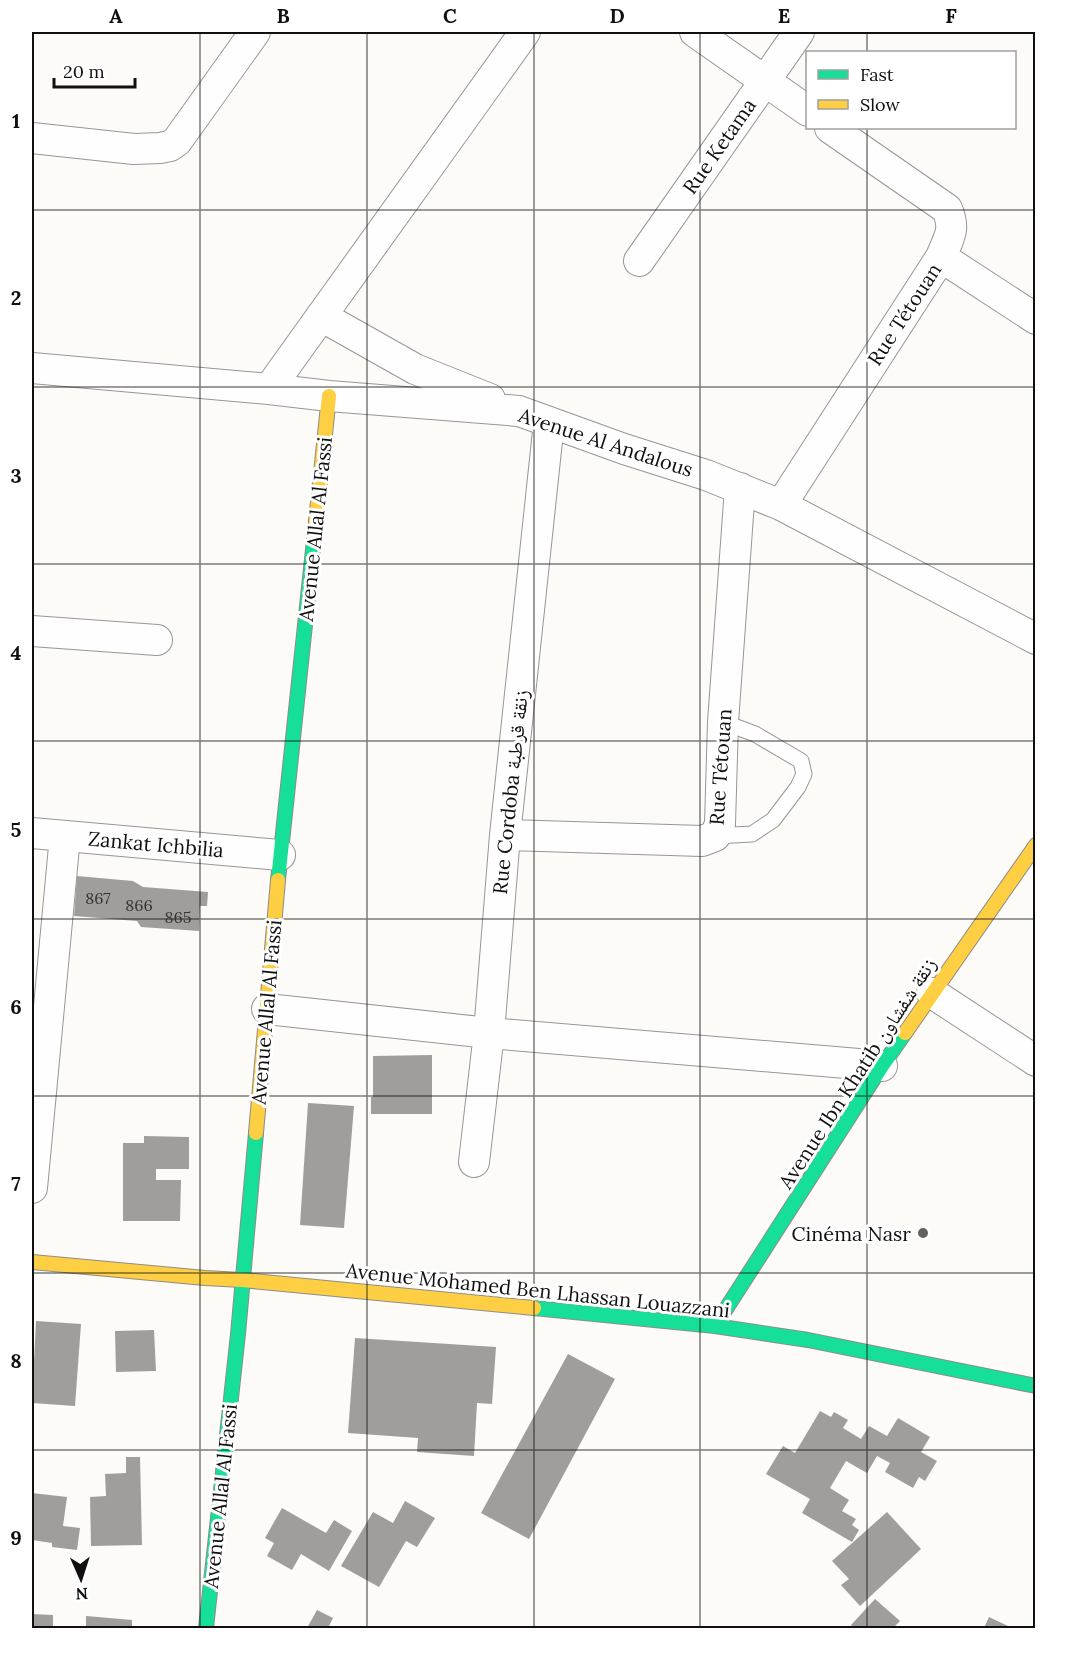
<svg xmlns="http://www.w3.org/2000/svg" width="1067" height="1660" viewBox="0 0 1067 1660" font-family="Lora,'Noto Naskh Arabic',serif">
<rect width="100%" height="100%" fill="#fcfbf7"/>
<!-- building -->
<path fill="#a09e9b" d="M77 876 133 881 143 887 208 892 207 906H200L199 931 141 927 137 921 74 916Z
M432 1055V1114H371V1097H373V1056Z
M308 1103 354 1106 344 1228 300 1225Z
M144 1136 189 1137V1169H156V1180H181L180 1221H123V1143H144Z
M36 1321 81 1324 75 1406 32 1403Z
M154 1330 156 1371 116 1372 115 1331Z
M355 1338 496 1347 492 1404 477 1403 474 1456 417 1452 418 1438 348 1433Z
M568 1354 615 1379 529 1539 481 1513Z
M820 1411 831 1417 834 1412 848 1420 843 1428 861 1439 869 1426 887 1436 898 1418 930 1437 921 1452 937 1461 925 1481 919 1477 913 1488 885 1472 890 1463 877 1456 867 1473 846 1461 830 1488 849 1500 842 1511 856 1519 852 1525 859 1530 852 1542 802 1513 810 1499 766 1474 783 1446 795 1453Z
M126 1457H140L142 1545 91 1546 90 1497 106 1496 105 1474 126 1473Z
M32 1493 67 1497 63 1526 80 1528 77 1550 52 1547V1543L32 1540Z
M405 1501 435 1518 417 1547 406 1541 379 1587 341 1566 373 1512 393 1523Z
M282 1508 326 1533 334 1520 352 1531 329 1571 301 1554 292 1570 267 1556 274 1543 265 1538Z
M887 1512 921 1549 860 1606 841 1585 849 1579 832 1561Z
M875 1599 900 1621 893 1628H854L851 1625Z
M317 1610 333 1618 328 1628H307Z
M32 1614 53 1615V1628H32Z
M86 1616 132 1620V1628H86Z
M989 1617 1008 1626 1006 1628H984Z"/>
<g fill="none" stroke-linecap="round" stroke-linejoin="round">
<defs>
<path id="lane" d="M715 836 752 834 773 820 798 787 804 774 801 761 755 734 723 722"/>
<path id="street" d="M695 32 808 111
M32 138 134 149 160 148 170 146 177 141 255 32
M941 257 1036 319
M639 261 799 32
M321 316 415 369 490 399
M32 368 269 389 329 396 519 411 624 449 706 475 781 505 1036 639
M269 389 525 32
M781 505 941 257C949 237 956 230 947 209L830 128
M32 631 157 640
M32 833 280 855
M505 835 702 841 715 836 720 824 723 722 740 488
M932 993 1036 1061
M267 1009 489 1033 882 1066
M474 1162 489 1033 505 835 549 422
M32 1188 65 836"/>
<path id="fast" d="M278 880 314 540
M534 1308 715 1326 808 1340 1036 1386
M715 1326 882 1066 905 1033
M206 1628 238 1334 256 1133"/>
<path id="slow" d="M314 540 329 396
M905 1033 1036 845
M256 1133 278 880
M32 1262 205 1278 242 1280 534 1308"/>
</defs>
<!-- lane casing -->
<use href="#lane" stroke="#969694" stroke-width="17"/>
<!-- street casing -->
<use href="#street" stroke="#969694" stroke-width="32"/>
<!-- fast casing -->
<use href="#fast" stroke="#8d8c8b" stroke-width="16"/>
<!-- slow casing -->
<use href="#slow" stroke="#8d8c8b" stroke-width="16"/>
<!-- lane -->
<use href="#lane" stroke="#fffefe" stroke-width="15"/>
<!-- street -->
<use href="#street" stroke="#fffefe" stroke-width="30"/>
<!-- fast -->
<use href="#fast" stroke="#16e098" stroke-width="14"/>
<!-- slow -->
<use href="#slow" stroke="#ffcf43" stroke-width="14"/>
</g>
<!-- grid -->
<path fill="none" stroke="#101010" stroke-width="1.5" stroke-opacity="0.55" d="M200 32V1628M367 32V1628M534 32V1628M700 32V1628M867 32V52M867 128V1628M32 210H1036M32 387H1036M32 564H1036M32 741H1036M32 919H1036M32 1096H1036M32 1273H1036M32 1450H1036"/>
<!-- markers -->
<circle fill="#636261" stroke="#fff" stroke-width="2" cx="923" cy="1233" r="6"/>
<g text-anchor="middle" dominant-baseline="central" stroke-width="6" stroke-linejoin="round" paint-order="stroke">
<!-- number labels -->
<g font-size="16" fill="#343433">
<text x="98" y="898">867</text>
<text x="139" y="905">866</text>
<text x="178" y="917">865</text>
</g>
<!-- street labels -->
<g font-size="20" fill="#101010" stroke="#fff">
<text transform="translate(719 146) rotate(-55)">Rue Ketama</text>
<text transform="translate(904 314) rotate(-57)">Rue Tétouan</text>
<text transform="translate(606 442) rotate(18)">Avenue Al Andalous</text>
<text transform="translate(315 529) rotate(-84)">Avenue Allal Al Fassi</text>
<text transform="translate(720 767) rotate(-86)">Rue Tétouan</text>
<text transform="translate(510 792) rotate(-84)">Rue Cordoba زنقة قرطبة</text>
<text transform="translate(156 844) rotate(5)">Zankat Ichbilia</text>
<text transform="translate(266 1012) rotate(-85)">Avenue Allal Al Fassi</text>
<text transform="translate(857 1073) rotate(-57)">Avenue Ibn Khatib زنقة شفشاون</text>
<text transform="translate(538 1290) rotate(6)">Avenue Mohamed Ben Lhassan Louazzani</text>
<text transform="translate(220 1496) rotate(-84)">Avenue Allal Al Fassi</text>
</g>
<!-- poi labels -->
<g font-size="20" fill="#101010" stroke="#fff" text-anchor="end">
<text x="911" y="1233">Cinéma Nasr</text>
</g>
</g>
<!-- border -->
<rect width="1067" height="1660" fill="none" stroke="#ffffff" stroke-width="66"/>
<!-- legend -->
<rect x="806" y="51" width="210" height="78" fill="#ffffff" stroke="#9f9f9f" stroke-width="1.5"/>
<rect x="818" y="70" width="30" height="9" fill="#16e098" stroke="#9f9f9f" stroke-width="1.5"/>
<text x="860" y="81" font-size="18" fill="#101010">Fast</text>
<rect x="818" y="100" width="30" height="9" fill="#ffcf43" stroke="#9f9f9f" stroke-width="1.5"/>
<text x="860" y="111" font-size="18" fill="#101010">Slow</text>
<!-- north arrow -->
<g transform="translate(81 1579) rotate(177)" stroke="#ffffff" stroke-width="4.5" paint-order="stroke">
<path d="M0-4.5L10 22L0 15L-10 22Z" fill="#101010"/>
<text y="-9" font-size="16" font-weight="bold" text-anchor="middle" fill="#101010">N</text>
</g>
<!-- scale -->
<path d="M54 78v9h81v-9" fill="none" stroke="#101010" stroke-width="3"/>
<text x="63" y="78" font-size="18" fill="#101010" stroke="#ffffff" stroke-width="4.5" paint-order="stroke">20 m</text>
<rect x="33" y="33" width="1001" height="1594" fill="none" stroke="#101010" stroke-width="2"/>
<g font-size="20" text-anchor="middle" font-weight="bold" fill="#101010">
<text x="116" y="23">A</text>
<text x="283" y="23">B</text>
<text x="450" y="23">C</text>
<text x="617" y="23">D</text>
<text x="784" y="23">E</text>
<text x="951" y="23">F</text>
<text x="16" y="128">1</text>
<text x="16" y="305">2</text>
<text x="16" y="483">3</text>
<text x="16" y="660">4</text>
<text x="16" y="837">5</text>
<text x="16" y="1014">6</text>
<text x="16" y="1191">7</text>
<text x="16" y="1368">8</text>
<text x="16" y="1545">9</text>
</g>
</svg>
